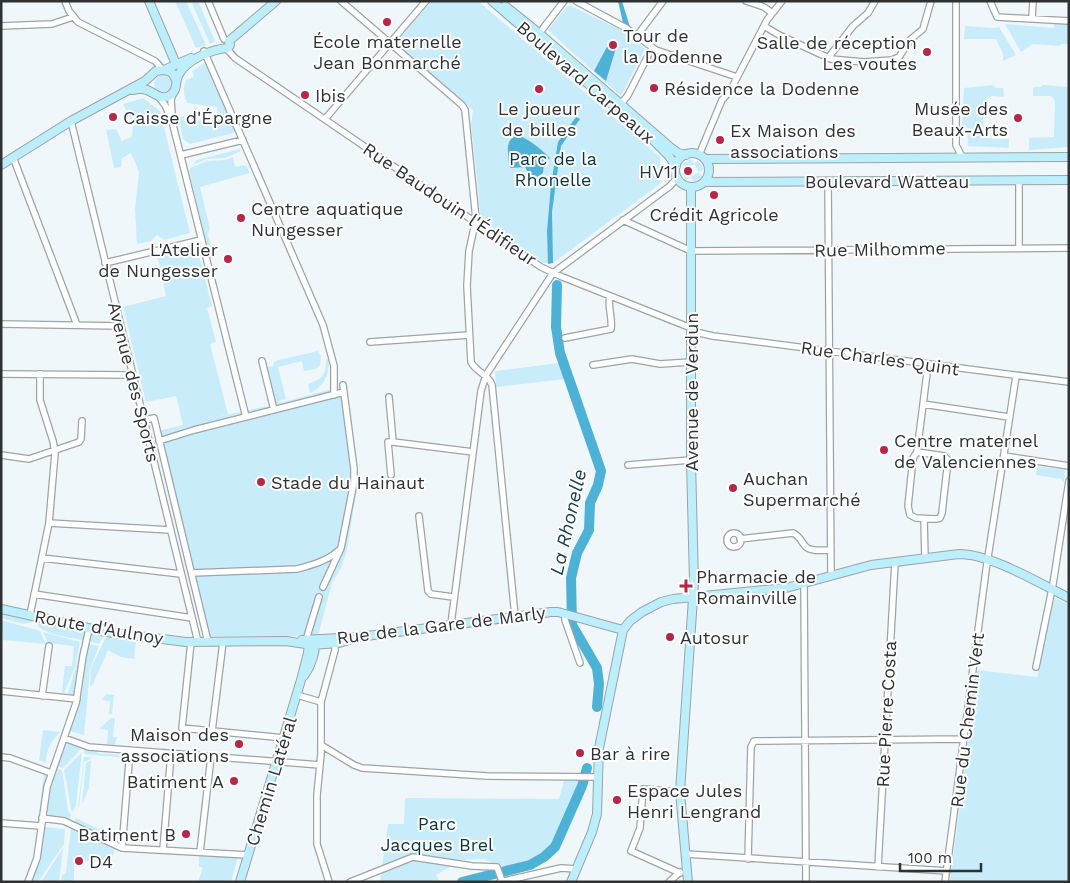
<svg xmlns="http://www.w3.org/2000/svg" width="1070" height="883" viewBox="0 0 1070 883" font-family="'Work Sans',sans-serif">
<rect width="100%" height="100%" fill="#eff7fb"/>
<!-- green -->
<path fill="#c9ecfa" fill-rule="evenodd" d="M175 1H186L206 45 196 48Z
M191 1H198L215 41 210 44Z
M432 1H478L660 157V184L553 263H543L481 220 471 124 473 110 397 45 398 40Z
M571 6 627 33 645 49 621 96 548 30 566 7Z
M1054 23 1069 24V44H1061L1060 46 1033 44 1021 52 1005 24 1054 28Z
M965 26 994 28 999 27 1016 55 1003 61V54L996 39H964Z
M206 62 235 131 233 133 190 144 183 139 179 117 184 116V121L218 120 217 107 187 103C183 93 183 89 186 80L194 77 192 71Z
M154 84a9 9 0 1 1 18 0a9 9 0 1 1-18 0Z
M993 85 996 88H1003L1004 97 992 96 985 100 983 108 984 134 985 137 994 139H1009V148L968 146 967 127H962L964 88Z
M1043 85 1069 87V147L1029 150V138L1054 137 1055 101 1051 96H1033V87H1041Z
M143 98 160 111 190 233 164 240 157 235 151 241 137 244 135 209 139 172 131 153 122 158 121 167 114 168 106 130 116 129 122 141 132 137 133 123 123 104Z
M240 149 241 151 225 158 207 159 192 165 197 160Z
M233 157 235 167 246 165 250 173 200 187 210 229 208 234 214 257 210 258 189 170 190 168 207 161 226 160Z
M691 159 694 163 698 161 704 169 699 172 702 177 694 182 691 177 686 180 681 172 686 169 682 164ZM694 164 699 172 691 177 686 169Z
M193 247 198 251 212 306 207 308 216 342 210 344 228 414 220 416 274 405 265 368 273 366 274 362 279 360 318 351 321 356 320 365 316 369 304 371 302 361 278 367 286 399 279 401 280 403 346 385 359 476 347 550 341 568 332 583 318 636H204L154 432 183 425 176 396 146 402 123 307 166 296 157 255Z
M326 359H329C329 375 325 386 310 393L308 384C323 378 326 376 326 359Z
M559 363 566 379 496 387 495 371Z
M1037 466 1064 470 1065 473 1064 482 1061 479 1036 475Z
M1054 598 1069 604V882H950L977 670 1037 677Z
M1 613 32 620V622L23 624 1 618Z
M1 620 40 631 46 644 3 640Z
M34 620 80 630 84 634 83 640C68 637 40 635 34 620Z
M43 632 80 642 75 667 64 693 62 692 65 666H72L74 646 48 643Z
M94 633 104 635 99 644 89 641 92 634Z
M107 635 136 640 134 659 121 657 108 650 92 686 90 685 91 668Z
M82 642 75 695 72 696H67L76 667Z
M88 644 99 646 90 669 84 735 70 731 80 702Z
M106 694 114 695 112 714H109L110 701 102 700Z
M111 718H115L113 737H117L115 745 107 744 108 730 99 729Z
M43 730 61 732C53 738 45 751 46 763L39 760Z
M68 742 83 747 63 768 57 766 65 743Z
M85 748 97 750V753L121 755 122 752H124L128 755 127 758 84 754Z
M82 752 76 805 72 813 64 770Z
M84 757 127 761 92 758 84 762 79 807H78Z
M91 760 89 788 82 804 86 763Z
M56 769 62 770 68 811 71 815 69 820 63 818 50 817C42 806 52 781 56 769Z
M44 773 48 776 44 787 40 821H38Z
M564 780H581L553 843 544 854 531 861 505 867 483 859 462 860 436 875 440 882H380L388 824H404L405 798 559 799Z
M76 818 121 840 120 842 115 843 116 840 81 824 80 826 73 823Z
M44 827 65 829 64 844 38 882H31L40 861Z
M71 828 115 850 108 867 96 861H84V857H74V882H61L62 876 66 872Z
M63 848 59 882H41Z
M199 855 238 857 231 882H198L203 867H199Z"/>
<!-- water -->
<path fill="#4eb2d6" d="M618 1H622L630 27 623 23Z
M608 45V48L612 50 616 48 606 81 594 71Z
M576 117 580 119 561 146 559 160 552 212 553 263 548 264 547 231 551 185 558 142Z
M518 135C527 138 544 151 550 158L544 163 543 173 537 177H530L525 167 511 168 509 166C509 154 503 140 518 135Z"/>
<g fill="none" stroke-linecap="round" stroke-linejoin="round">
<!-- river -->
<path stroke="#4eb2d6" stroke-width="10" d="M557 285 556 327 560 353 601 471 598 485 590 503 589 530 577 553 571 578 572 625 597 668 599 684 597 707
M462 882 530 865 544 857 555 847 582 786 587 768"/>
<defs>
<path id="street" d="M65 1 69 11 78 22 155 61 163 70
M208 1 224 39
M341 1 462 105 465 110 476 219 469 251 467 286 471 362C476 372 488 374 492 385L515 616
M576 1 626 28 656 50 737 77
M746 1 764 7 772 13
M956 1V145L961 155 965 158
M990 1 997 17 1069 21
M1032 18 1033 1
M1 26 52 24 73 17
M764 26 779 35 831 59 864 62 892 60 899 57 910 40 923 29 931 1
M538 35 564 1
M636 37 663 1
M226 48 235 58 541 267 560 276 691 328
M204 51 323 325 334 366V395
M828 58 853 26 868 13 875 1
M158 96 165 105 172 121 246 417
M621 104 628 95 652 48
M172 114 171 100 173 94
M325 119 426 1
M71 121 198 642
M181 155 243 140
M699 155 722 100 730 91 767 20 782 1
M13 157 77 325
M1019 180V248
M828 181 831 576
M623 220 691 251 1069 248
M105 263 201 240
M1 324 121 326
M691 331 713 336 1069 382
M565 338 611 329C613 318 607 307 610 296
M370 342 469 335
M262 361 274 410
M593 365 632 359 660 364 691 362
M1 374 133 375
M389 397 393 442H388L391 475
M923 404 1009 417
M144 420 154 418 208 642
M159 441 194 430 344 392
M393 442 473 452
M917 452 944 456 948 460 942 513 940 518 936 519 916 518 910 515 908 506 913 458 917 452 928 365
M1 455 29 459 79 442 81 439 82 421
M1004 456 1069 466
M628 465 691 460
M419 516 428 591 431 594 453 597
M924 519 925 558
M49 523 170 530
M727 540a7 7 0 1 1 14 0a7 7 0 1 1-14 0Z
M740 539 793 533C800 536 801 542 806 547 812 552 824 550 831 550
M42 558 181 574
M192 573 297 569C312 565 327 561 338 551
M804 584 806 882
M323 587 341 548 354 482V469L343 385
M34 594 192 618
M565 614V620L580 663
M30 615 49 523 55 453 53 441 40 400V374
M451 624 481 391 486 375 553 273 670 186 677 178
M306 640 319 597
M191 642 182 728 284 738
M1036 667 1053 584 1069 481
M1 691 77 699
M297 695 321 702
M42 696 49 646
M212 731 223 642
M64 738 89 747 320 765
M321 745 354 765 362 768 487 776 598 777
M1 757 10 758 51 773
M42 818 64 821 122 848 248 855
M1 823 41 826
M122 848 130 750
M163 850 171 754
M200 852 211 757
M686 854 947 871
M748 859 751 747 754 741 964 739
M878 867 895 562
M680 873 631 851 640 828 643 789 680 792
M28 882 37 858 47 787 76 703 83 656 89 629
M329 882 317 844V795L321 754V702L335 650V640
M350 882 413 857 472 866 497 867 502 881
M500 882 561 868 576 869
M669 882 680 872
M945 882 986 570 1016 376"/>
<path id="secondary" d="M149 1 176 64
M492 1 652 139 668 155 676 166
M505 6 540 34 670 147 678 153 686 155
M229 41 276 1
M164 70 191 58
M132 90C137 89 142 88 147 90 155 93 160 100 169 96 178 91 175 83 178 76 185 60 212 49 228 48L230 45 229 41
M675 170a17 17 0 1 1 34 0a17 17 0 1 1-34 0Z
M705 159 1069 157
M1 165 71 121 145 81 156 71 163 70 169 71 173 74 176 80
M704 182 1069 180
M1 609 106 632 186 642 286 641 312 645 339 643 359 637
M302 640 359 637 551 612H558L623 630
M304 676C311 666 316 652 315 640
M240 882 301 680 308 653 309 641
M571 882 592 832 597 814 599 748 623 630 630 621 642 612 661 602 673 599 786 588 871 565 959 554C991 554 1039 583 1069 598
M688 882 680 792 694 583 691 460V187"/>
</defs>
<!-- street casing -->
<use href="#street" stroke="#9da4a7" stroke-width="8"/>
<!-- secondary casing -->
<use href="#secondary" stroke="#9da4a7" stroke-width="10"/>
<!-- street -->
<use href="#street" stroke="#fff" stroke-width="5.5"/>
<!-- secondary -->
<use href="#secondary" stroke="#bceefc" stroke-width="8"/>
</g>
<!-- markers -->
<g fill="#b72645" stroke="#fff" stroke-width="2">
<circle cx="387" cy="22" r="5"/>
<circle cx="613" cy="45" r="5"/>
<circle cx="927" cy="52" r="5"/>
<circle cx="654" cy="88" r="5"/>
<circle cx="539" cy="89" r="5"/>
<circle cx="305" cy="95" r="5"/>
<circle cx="113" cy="117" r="5"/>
<circle cx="1018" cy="118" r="5"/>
<circle cx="720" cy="140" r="5"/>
<circle cx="688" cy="171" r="5"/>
<circle cx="714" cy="195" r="5"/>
<circle cx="241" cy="218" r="5"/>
<circle cx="228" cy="259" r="5"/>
<circle cx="884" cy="450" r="5"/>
<circle cx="261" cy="482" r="5"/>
<circle cx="733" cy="488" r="5"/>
<path d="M683.5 578.5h5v5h5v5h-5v5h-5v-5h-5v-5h5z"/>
<circle cx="670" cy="637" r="5"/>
<circle cx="239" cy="744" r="5"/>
<circle cx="580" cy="753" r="5"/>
<circle cx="234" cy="781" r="5"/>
<circle cx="617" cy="800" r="5"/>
<circle cx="186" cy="834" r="5"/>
<circle cx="79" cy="861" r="5"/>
</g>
<g text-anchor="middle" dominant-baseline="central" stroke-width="4" stroke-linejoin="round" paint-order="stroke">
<!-- poi labels -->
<g font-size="18" fill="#2f3233" stroke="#fff" text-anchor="start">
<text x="623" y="35">Tour de<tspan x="623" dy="21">la Dodenne</tspan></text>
<text x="387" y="41" text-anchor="middle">École maternelle<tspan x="387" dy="21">Jean Bonmarché</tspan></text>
<text x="917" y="42" text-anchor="end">Salle de réception<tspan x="917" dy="21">Les voutes</tspan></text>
<text x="664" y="88">Résidence la Dodenne</text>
<text x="315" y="95">Ibis</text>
<text x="539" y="108" text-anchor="middle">Le joueur<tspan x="539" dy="21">de billes</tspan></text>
<text x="1008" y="108" text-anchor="end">Musée des<tspan x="1008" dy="21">Beaux-Arts</tspan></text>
<text x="123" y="117">Caisse d'Épargne</text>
<text x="730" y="130">Ex Maison des<tspan x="730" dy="21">associations</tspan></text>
<text x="678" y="171" text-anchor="end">HV11</text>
<text x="251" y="208">Centre aquatique<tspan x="251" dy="21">Nungesser</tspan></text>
<text x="714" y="214" text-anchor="middle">Crédit Agricole</text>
<text x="218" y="249" text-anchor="end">L'Atelier<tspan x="218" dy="21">de Nungesser</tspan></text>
<text x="894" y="440">Centre maternel<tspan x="894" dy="21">de Valenciennes</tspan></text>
<text x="743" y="478">Auchan<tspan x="743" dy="21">Supermarché</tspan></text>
<text x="271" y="482">Stade du Hainaut</text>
<text x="696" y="576">Pharmacie de<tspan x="696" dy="21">Romainville</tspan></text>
<text x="680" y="637">Autosur</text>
<text x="229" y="734" text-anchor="end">Maison des<tspan x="229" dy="21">associations</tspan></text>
<text x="590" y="753">Bar à rire</text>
<text x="224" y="781" text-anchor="end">Batiment A</text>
<text x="627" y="790">Espace Jules<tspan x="627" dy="21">Henri Lengrand</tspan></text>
<text x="176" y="834" text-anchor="end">Batiment B</text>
<text x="89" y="861">D4</text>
</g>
<!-- street labels -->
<g font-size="18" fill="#2f3233" stroke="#fff">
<text transform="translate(586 82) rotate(41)">Boulevard Carpeaux</text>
<text x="887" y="181">Boulevard Watteau</text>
<text transform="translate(450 204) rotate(34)">Rue Baudouin l'Édifieur</text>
<text transform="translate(880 249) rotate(-1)">Rue Milhomme</text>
<text transform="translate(880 358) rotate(8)">Rue Charles Quint</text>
<text transform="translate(134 382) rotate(76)">Avenue des Sports</text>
<text transform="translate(691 392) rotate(-90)">Avenue de Verdun</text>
<text transform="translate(441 625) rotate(-7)">Rue de la Gare de Marly</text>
<text transform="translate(99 627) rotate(10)">Route d'Aulnoy</text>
<text transform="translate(886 714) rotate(-87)">Rue Pierre Costa</text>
<text transform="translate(967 720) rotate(-83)">Rue du Chemin Vert</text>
<text transform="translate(271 781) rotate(-73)">Chemin Latéral</text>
</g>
<!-- park labels -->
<g font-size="18" fill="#063544" stroke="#fff">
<text x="553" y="158">Parc de la<tspan x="553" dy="21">Rhonelle</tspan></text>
<text x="437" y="823">Parc<tspan x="437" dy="21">Jacques Brel</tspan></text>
</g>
<!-- water labels -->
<g font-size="19" font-style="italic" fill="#164251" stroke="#fff">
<text transform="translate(568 522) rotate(-77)">La Rhonelle</text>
</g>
</g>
<!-- border -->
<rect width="1070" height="883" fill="none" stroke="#2f3233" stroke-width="5"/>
<!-- scale -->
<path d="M900 863v8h81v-8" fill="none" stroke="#2f3233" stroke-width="2.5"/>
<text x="908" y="863" font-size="15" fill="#2f3233" stroke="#ffffff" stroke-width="4" paint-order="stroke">100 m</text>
</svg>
